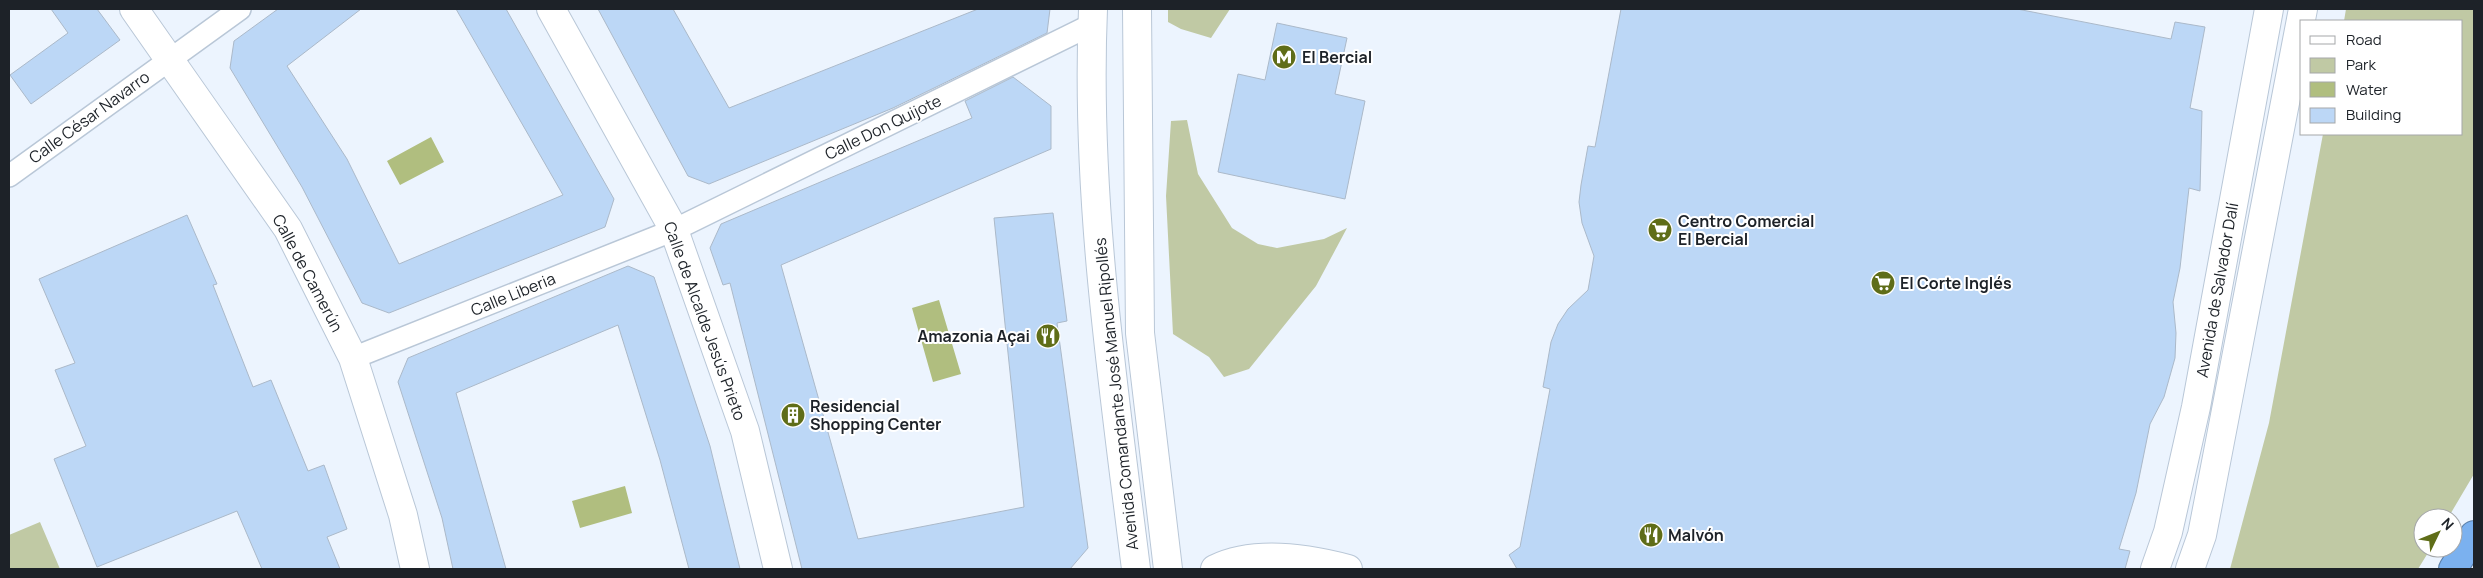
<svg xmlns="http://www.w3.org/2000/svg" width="2483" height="578" viewBox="0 0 2483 578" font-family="Manrope,sans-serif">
<rect width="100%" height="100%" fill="#ecf4fe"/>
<!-- green -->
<path fill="#c0c9a4" d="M1168 9H1230L1211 38 1181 29 1168 22Z
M2346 9H2474V474L2448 518H2423V548H2431L2418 569H2230L2269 423 2323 134H2462V21H2344Z
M1187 120 1198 174 1232 228 1258 244 1277 248 1324 239 1347 228 1316 286 1249 369 1224 377 1209 357 1173 334 1166 196 1171 121Z
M40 522 60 569H9V535Z"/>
<!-- water -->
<path fill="#b0be7f" d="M431 137 444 162 400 185 387 161Z
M939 300 961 374 933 382 912 308Z
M625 486 632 513 580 528 572 501Z"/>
<!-- building -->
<path fill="#bcd7f6" stroke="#abb9c9" d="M51 9H97L120 40 31 104 10 75 68 33Z
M278 9H361L287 66 347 159 399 264 563 195 456 9H506L614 199 605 227 389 313 362 303 302 187 230 68 234 41Z
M598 9H673L729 108 978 9H1050L1047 33 893 108 709 184 688 176Z
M1621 9H2017L2171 39 2175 22 2205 27 2190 108 2202 111 2200 191 2189 188 2180 268 2173 302 2176 333 2175 358 2164 397 2150 424 2136 493 2119 549 2130 551 2125 569H1517L1509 555 1520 547 1550 389 1543 387 1551 342 1558 324 1568 309 1588 290 1594 256 1582 223 1579 202 1581 185 1588 146 1595 147Z
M1277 23 1347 38 1335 94 1365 101 1345 199 1218 172 1238 74 1265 80Z
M1013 77 1051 106V149L781 265 858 539 1024 507 994 218 1053 213 1067 321 1057 323 1088 548 1070 569H802L730 283 723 285 710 248 721 224 972 118 965 101Z
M187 215 217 284 213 285 253 387 271 380 308 471 324 465 347 529 327 537 340 569H262L237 511 97 567 54 459 86 446 55 370 75 363 39 279Z
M628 266 654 277 710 446 740 569H689L660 460 618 325 456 393 506 569H453L442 518 398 382 408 358Z"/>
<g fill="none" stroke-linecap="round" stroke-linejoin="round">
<defs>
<path id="pedestrian" d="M9 176 240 9
M353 358 674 230 1093 24"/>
<path id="minor" d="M134 9 288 229 353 358 403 515 415 569
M551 9 674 230 745 431 778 569
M1215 569C1254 550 1307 558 1348 569
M2155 569 2168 532 2196 407 2269 9
M2190 569 2202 535 2208 504 2303 9"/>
<path id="tertiary" d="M1093 9C1085 197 1113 383 1136 569
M1137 9 1140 333 1168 569"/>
<path id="motorway" d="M2453 569 2474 535"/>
</defs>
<!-- pedestrian casing -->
<use href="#pedestrian" stroke="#b9c7d7" stroke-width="24"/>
<!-- minor casing -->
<use href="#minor" stroke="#b9c7d7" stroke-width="30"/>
<!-- tertiary casing -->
<use href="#tertiary" stroke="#b9c7d7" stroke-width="30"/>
<!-- motorway casing -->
<use href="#motorway" stroke="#5a7fa9" stroke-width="30"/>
<!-- pedestrian -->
<use href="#pedestrian" stroke="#fff" stroke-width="21"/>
<!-- minor -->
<use href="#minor" stroke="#fff" stroke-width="28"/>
<!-- tertiary -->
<use href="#tertiary" stroke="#fff" stroke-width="28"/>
<!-- motorway -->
<use href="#motorway" stroke="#7bb1ef" stroke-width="28"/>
</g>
<!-- icons -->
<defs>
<symbol id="metro-disc" viewBox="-11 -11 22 22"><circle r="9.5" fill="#5f6d18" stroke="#fff"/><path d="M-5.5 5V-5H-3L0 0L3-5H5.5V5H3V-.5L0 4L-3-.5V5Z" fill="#fff"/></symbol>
<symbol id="supermarket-disc" viewBox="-11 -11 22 22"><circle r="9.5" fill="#5f6d18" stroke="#fff"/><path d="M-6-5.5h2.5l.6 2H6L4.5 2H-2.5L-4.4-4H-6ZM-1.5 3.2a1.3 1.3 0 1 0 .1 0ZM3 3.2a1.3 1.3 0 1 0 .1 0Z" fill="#fff"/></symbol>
<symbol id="restaurant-disc" viewBox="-11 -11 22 22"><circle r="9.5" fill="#5f6d18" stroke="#fff"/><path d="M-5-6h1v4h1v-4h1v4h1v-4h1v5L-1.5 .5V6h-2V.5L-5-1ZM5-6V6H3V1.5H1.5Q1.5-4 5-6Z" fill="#fff"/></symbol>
<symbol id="building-disc" viewBox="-11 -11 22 22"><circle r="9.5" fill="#5f6d18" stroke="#fff"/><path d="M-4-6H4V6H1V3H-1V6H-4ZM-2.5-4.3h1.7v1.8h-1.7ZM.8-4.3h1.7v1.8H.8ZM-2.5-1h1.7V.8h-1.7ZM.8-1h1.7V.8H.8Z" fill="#fff"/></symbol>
</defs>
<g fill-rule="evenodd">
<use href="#metro-disc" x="1270" y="43" width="28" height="28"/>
<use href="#supermarket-disc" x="1646" y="216" width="28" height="28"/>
<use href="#supermarket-disc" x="1869" y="269" width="28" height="28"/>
<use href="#restaurant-disc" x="1034" y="322" width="28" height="28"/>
<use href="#building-disc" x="779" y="401" width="28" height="28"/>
<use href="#restaurant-disc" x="1637" y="521" width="28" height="28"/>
</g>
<g text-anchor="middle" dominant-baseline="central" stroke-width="4" stroke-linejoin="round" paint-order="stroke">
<!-- poi labels -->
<g font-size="16" font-weight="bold" fill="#1d2228" stroke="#fff" text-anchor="start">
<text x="1302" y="57">El Bercial</text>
<text x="1678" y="221">Centro Comercial<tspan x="1678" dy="18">El Bercial</tspan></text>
<text x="1900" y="283">El Corte Inglés</text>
<text x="1030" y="336" text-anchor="end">Amazonia Açai</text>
<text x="810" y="406">Residencial<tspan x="810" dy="18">Shopping Center</tspan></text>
<text x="1668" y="535">Malvón</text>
</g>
<!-- street labels -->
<g font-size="16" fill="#1d2228" stroke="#fff">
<text transform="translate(89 117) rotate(-36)">Calle César Navarro</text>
<text transform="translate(883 127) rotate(-26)">Calle Don Quijote</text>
<text transform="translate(308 273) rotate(62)">Calle de Camerún</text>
<text transform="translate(2217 290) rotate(-80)">Avenida de Salvador Dalí</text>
<text transform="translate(513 294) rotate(-22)">Calle Liberia</text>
<text transform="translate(705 321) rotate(70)">Calle de Alcalde Jesús Prieto</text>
<text transform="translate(1116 394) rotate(-96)">Avenida Comandante José Manuel Ripollés</text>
</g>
</g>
<!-- border -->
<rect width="2483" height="578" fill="none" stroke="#1d2228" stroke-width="20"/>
<!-- legend -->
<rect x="2300" y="20" width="162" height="115" fill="#ffffff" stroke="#a5a7a9"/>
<rect x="2310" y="36" width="25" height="8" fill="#ffffff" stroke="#a5a7a9"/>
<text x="2346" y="45" font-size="15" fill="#1d2228">Road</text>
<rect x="2310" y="58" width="25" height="15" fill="#c0c9a4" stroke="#a5a7a9"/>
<text x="2346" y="70" font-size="15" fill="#1d2228">Park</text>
<rect x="2310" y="82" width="25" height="15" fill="#b0be7f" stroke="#a5a7a9"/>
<text x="2346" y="95" font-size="15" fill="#1d2228">Water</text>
<rect x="2310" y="108" width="25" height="15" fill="#bcd7f6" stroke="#a5a7a9"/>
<text x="2346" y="120" font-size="15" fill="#1d2228">Building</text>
<!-- north arrow -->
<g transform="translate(2438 533) rotate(47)"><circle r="24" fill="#ffffff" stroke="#a5a7a9"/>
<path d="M0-4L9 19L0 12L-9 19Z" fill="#5f6d18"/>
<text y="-8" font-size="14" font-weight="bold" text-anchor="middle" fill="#1d2228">N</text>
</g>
</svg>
